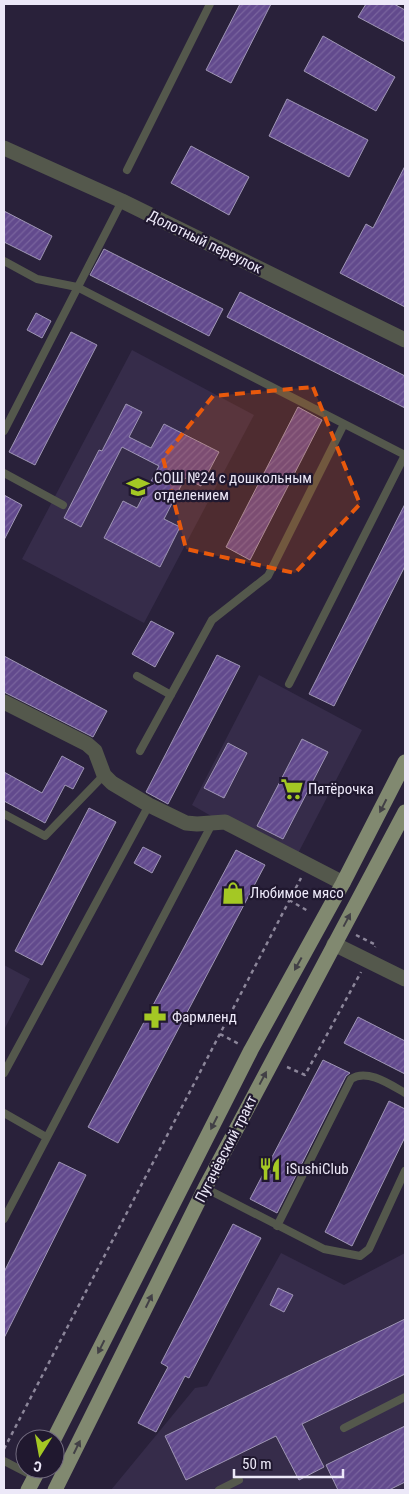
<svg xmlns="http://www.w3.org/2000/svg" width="409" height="1494" viewBox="0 0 409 1494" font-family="'Roboto Condensed',sans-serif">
<defs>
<pattern id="building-hatch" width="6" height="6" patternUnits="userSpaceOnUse" patternTransform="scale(1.25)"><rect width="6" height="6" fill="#624a8d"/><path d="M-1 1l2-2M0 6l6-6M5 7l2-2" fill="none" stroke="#79649e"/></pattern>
</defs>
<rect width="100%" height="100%" fill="#29213a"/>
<!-- built -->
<path fill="#362c4a" d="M132 350 254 415 144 623 22 559Z
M259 675 362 730 293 863 192 805Z
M4 965 30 979 4 1030Z
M281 1253 344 1285 405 1253V1490H111L195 1388 207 1386Z"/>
<!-- building -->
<path fill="url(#building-hatch)" stroke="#9f96b5" d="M240 4H271L231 83 206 70Z
M366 4H394L405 10V42L358 17Z
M323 36 395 77 376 111 304 71Z
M287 99 368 140 349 177 269 136Z
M191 146 249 177 229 215 171 183Z
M405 166V307L340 273 366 224 373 228Z
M4 211 52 236 40 260 4 242Z
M104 249 223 309 209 336 90 275Z
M240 292 405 376V408L227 317Z
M36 313 51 321 42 338 27 330Z
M71 332 97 345 35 465 9 452Z
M126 404 142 412 129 437 151 448 164 424 219 452 201 486 185 478 164 519 180 527 160 567 104 538 123 501 137 508 159 466 122 447 81 527 64 518 99 450 102 451Z
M298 407 322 420 250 560 226 547Z
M4 495 22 505 4 540Z
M405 504V566L334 706 309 694Z
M151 621 174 633 155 667 132 654Z
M217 655 240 666 168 804 146 792Z
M4 656 107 711 93 737 4 692Z
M302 739 328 752 283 839 257 826Z
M228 743 247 753 224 798 204 788Z
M62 756 84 768 73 789 65 785 45 823 4 801V772L42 793Z
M89 808 116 822 42 965 15 951Z
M143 847 161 856 152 873 134 863Z
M236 850 265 865 118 1143 88 1127Z
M358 1017 405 1041V1074L344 1043Z
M323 1060 350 1073 346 1076 277 1213 250 1199Z
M389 1101 405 1109V1137L352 1246 325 1232Z
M59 1162 86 1175 4 1338V1272Z
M233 1224 261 1238 189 1378 185 1376 156 1432 138 1423 168 1367 161 1363Z
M278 1288 293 1295 284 1312 270 1305Z
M405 1319V1374L302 1424 324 1467 299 1480 276 1436 186 1480 165 1436Z
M405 1426V1482L389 1490H338L326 1465Z"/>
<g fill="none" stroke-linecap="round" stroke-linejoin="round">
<!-- path -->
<path stroke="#8c869a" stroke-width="2.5" stroke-dasharray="4 4" stroke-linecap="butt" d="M289 900 308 911
M356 935 376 945 375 947
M220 1034 239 1044
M287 1067 305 1075 361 972
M4 1449 301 878"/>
<!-- lane -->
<path stroke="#54584c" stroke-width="8" d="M127 170 210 4
M4 261 37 279 77 287 405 455 289 684
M4 431 122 201
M4 473 63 505
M137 676 171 695
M140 751 212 620 268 576 344 424
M4 814 45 836 104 775
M4 1073 149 805
M4 1113 46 1137
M205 1188 324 1249 360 1256 369 1249 405 1171
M4 1219 213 822
M277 1226 351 1079C367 1068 391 1085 405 1093
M344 1428 405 1397
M4 1461 35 1477
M219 1490 239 1480"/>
<!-- street -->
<path stroke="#54584c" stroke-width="15" d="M4 148 122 201 405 340
M4 702 87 744 95 751 104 775 112 783 149 805 186 823 197 824 225 822 343 883
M334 944 405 979"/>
<!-- primary -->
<path stroke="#818970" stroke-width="15" d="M54 1439 251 1050 343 883 405 762
M28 1490 39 1469
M55 1490 205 1188 405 812"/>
</g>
<!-- one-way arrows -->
<defs><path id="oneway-solid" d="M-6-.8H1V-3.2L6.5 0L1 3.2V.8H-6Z" transform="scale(1.25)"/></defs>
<g fill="#424046">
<use href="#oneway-solid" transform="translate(383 806) rotate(117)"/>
<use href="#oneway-solid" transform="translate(347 920) rotate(-62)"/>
<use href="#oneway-solid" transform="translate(298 964) rotate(119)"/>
<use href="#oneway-solid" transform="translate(263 1078) rotate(-62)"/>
<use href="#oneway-solid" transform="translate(214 1123) rotate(117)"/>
<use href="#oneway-solid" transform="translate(149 1301) rotate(-64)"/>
<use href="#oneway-solid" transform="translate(101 1347) rotate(117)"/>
<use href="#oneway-solid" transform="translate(77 1447) rotate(-64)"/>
</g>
<!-- marked area -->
<path fill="#e8590c" fill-opacity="0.2" stroke="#e8590c" stroke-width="4" stroke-dasharray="10 6" stroke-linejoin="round" d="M313 387 360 504 295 573 186 549 163 458 213 396Z"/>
<!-- icons -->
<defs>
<symbol id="school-bare" viewBox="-9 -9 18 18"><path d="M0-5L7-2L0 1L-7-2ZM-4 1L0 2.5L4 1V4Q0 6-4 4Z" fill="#a4c824" stroke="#20182f" stroke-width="2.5" paint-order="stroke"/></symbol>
<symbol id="supermarket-bare" viewBox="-9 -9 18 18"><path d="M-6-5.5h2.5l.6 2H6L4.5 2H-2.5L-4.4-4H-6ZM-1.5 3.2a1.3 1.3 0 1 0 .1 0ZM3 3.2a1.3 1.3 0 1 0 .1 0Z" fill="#a4c824" stroke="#20182f" stroke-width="2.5" paint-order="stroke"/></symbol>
<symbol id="shop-bare" viewBox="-9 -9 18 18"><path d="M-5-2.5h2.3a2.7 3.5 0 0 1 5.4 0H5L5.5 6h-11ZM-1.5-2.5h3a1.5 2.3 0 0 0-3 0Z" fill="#a4c824" stroke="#20182f" stroke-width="2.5" paint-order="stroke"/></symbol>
<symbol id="pharmacy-bare" viewBox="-9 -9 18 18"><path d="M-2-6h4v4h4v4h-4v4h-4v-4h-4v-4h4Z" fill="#a4c824" stroke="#20182f" stroke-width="2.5" paint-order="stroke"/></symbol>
<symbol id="restaurant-bare" viewBox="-9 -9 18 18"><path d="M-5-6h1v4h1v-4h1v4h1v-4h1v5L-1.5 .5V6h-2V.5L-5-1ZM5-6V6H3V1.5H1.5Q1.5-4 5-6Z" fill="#a4c824" stroke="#20182f" stroke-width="2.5" paint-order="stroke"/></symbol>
</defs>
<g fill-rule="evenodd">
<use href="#school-bare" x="122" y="471" width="32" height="32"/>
<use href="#supermarket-bare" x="276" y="773" width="32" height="32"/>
<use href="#shop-bare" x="217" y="877" width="32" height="32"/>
<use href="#pharmacy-bare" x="139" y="1001" width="32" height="32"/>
<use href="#restaurant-bare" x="254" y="1153" width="32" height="32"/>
</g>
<g text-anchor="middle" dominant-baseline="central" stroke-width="4.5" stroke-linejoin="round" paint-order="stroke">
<!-- street labels -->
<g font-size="15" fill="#ece8f8" stroke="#20182f">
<text transform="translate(205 242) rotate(26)">Долотный переулок</text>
<text transform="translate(226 1149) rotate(-63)">Пугачёвский тракт</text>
</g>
<!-- poi labels -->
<g font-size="15" fill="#ece8f8" stroke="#20182f" text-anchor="start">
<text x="154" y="478">СОШ №24 с дошкольным<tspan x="154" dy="17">отделением</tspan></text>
<text x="308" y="789">Пятёрочка</text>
<text x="250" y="893">Любимое мясо</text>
<text x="172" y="1017">Фармленд</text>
<text x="286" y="1169">iSushiClub</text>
</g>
</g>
<!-- border -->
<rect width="409" height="1494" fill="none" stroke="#ece8f8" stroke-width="10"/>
<!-- north arrow -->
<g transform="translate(40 1454) rotate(191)"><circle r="24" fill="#20182f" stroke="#726b7f"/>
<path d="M0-4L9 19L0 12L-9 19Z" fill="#a4c824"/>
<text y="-8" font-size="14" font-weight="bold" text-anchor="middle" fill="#ece8f8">С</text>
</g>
<!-- scale -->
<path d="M234 1469v8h109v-8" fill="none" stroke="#ece8f8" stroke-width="2.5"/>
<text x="242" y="1469" font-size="15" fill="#ece8f8" stroke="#20182f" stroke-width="4" paint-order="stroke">50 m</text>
</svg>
